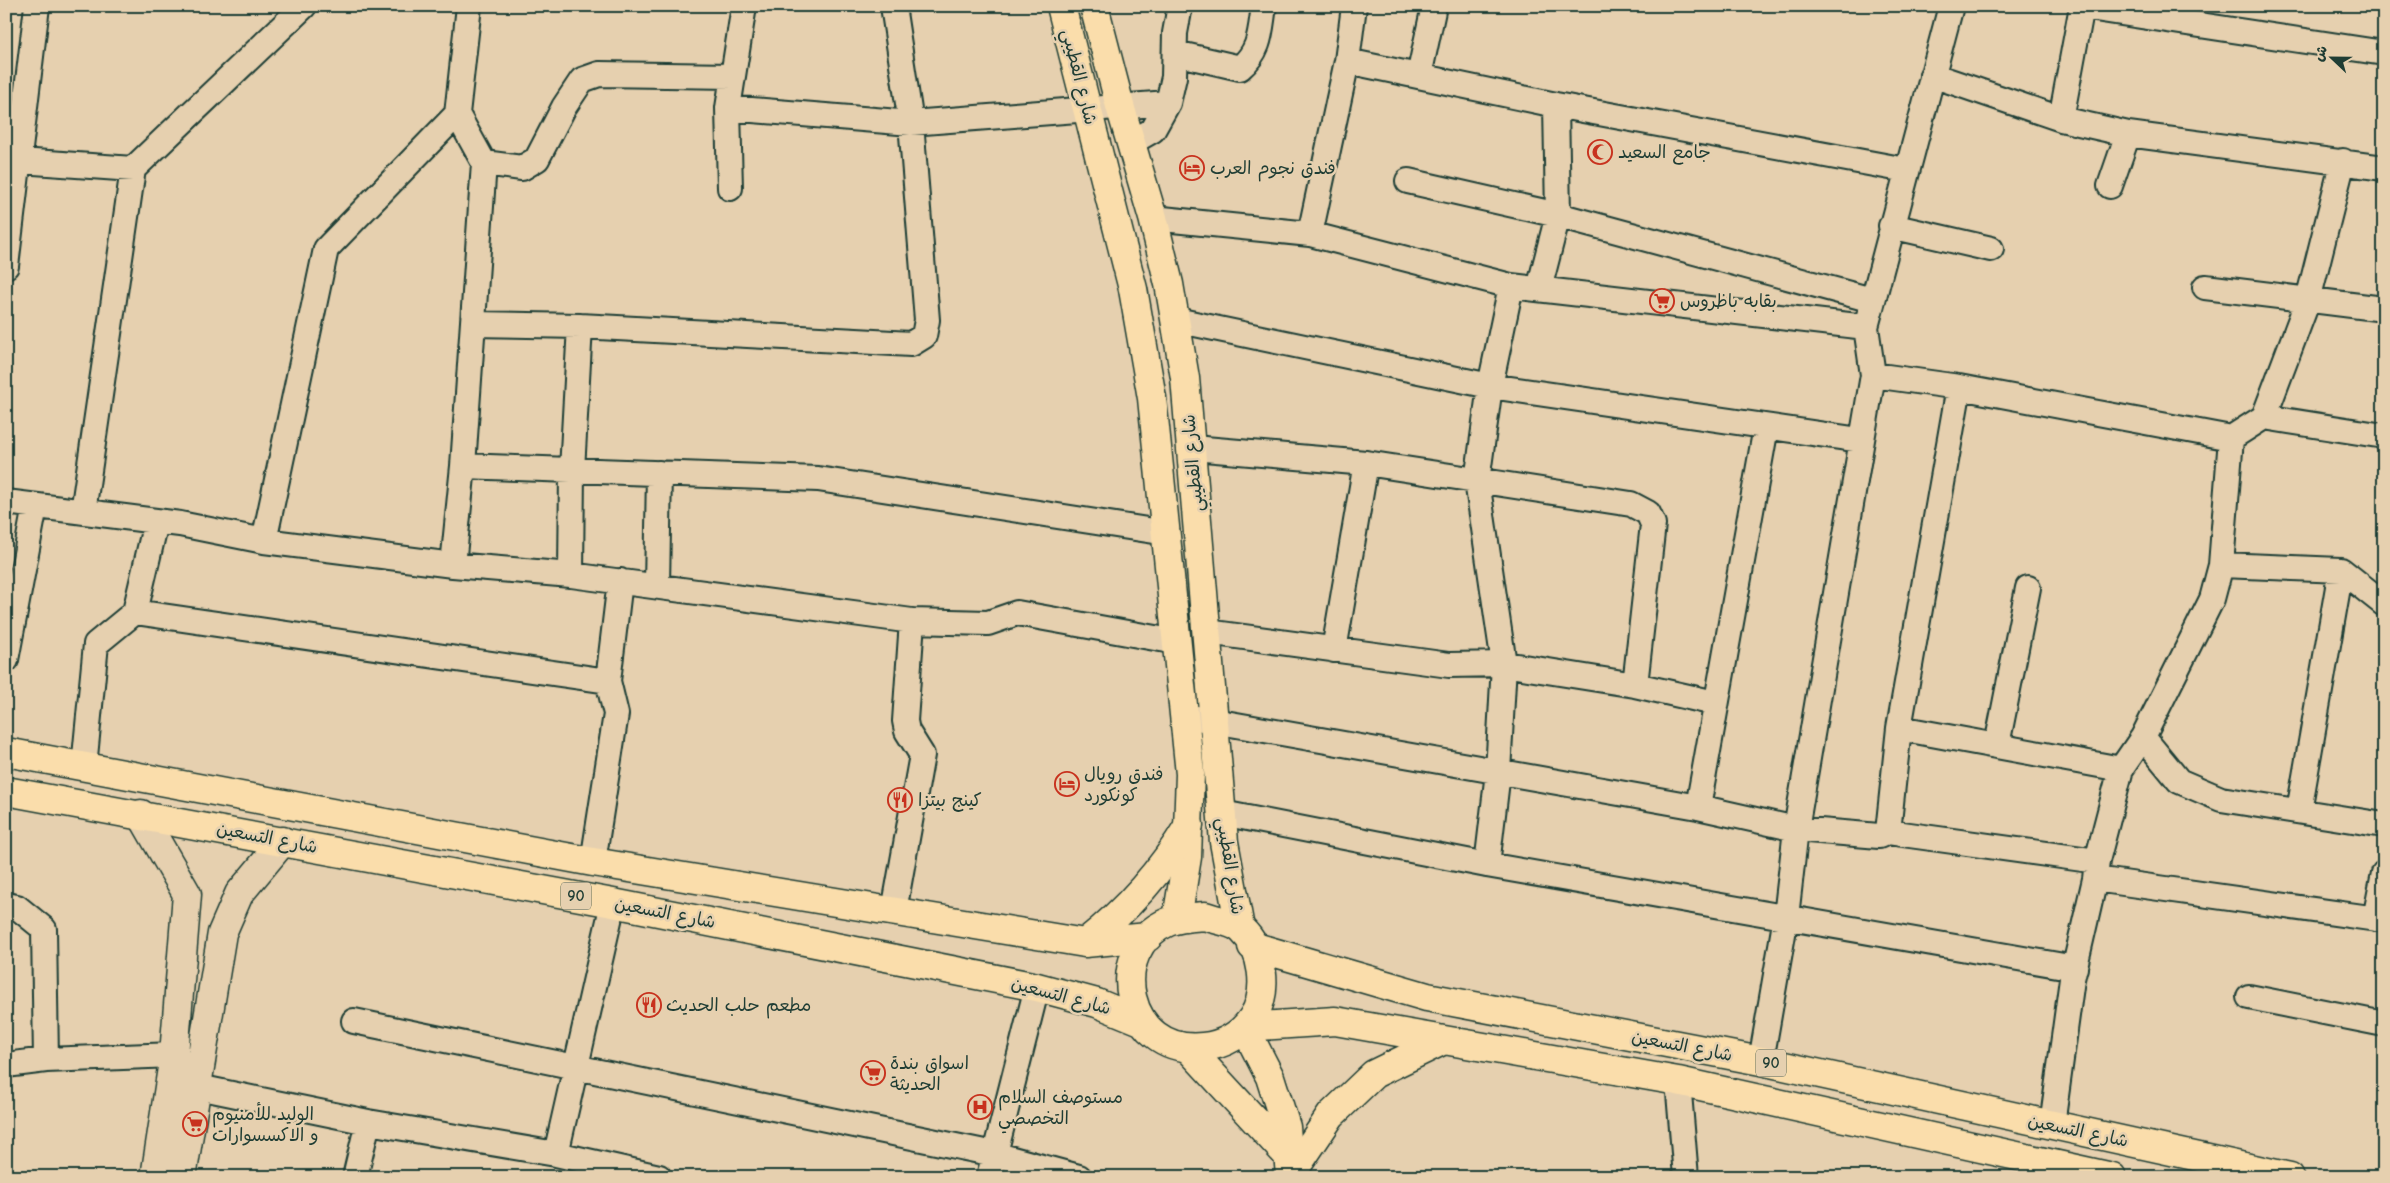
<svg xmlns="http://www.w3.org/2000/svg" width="2390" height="1183" viewBox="0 0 2390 1183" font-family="'Comic Neue','Playpen Sans Arabic',sans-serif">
<rect width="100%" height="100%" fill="#e6d0af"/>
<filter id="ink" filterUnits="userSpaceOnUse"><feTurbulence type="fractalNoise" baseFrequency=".02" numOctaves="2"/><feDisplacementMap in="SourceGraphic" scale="10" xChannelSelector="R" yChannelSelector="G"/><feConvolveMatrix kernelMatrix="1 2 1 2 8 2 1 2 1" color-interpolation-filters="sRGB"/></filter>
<g filter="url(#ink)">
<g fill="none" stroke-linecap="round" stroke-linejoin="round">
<defs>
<path id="street" d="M2082 7 2384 53
M1175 53 1240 68C1261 50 1260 32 1264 6
M1347 61 1556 105 1906 170
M1932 75 2061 119 2128 134 2384 168
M1419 76 1434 6
M728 108 911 123 1168 103
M2061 119 2082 6
M1132 142 1153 130 1168 103 1174 77 1175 33 1180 6
M6 160 133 169
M484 163 522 168 537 159 564 107 582 80 599 74 733 76
M1408 181 1558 215 1872 300
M2110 186 2128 134
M730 188 728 108 744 6
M1153 218 1310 234 1511 286 1866 327
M1891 226 1991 249
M1310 234 1347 61 1354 6
M6 266 37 6
M2205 287 2384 309
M1539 289 1558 215 1556 105
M1176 320 1490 386 1860 440
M473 324 580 326 911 344 924 336 927 320 911 123 893 6
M1873 375 1959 387 2231 438
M2264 417 2384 436
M1193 448 1366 463 1631 504 1648 513 1653 524 1635 685
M463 466 818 479 1167 533
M6 502 180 524 264 541 453 565 571 575 912 621 988 623 1017 613 1177 642
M83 512 133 169 304 6
M264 541 326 249 457 114
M453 565 463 466 484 163 457 114 469 6
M2221 565 2341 570 2384 604
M571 575 572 470 580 326
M657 586 659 473
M135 612 608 681
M1207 632 1449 665 1504 664 1635 685 1715 703
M1334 650 1366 463
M6 660 35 506
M1197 718 1698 807 1796 829 1879 836 1888 832 2097 861
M1899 728 2121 769
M2143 737 2179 781 2221 799 2384 825
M1997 745 2028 588
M84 767 96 644 135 612 156 522
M1698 807 1766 427
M2299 811 2341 570
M1222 813 1487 865 2075 968
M1888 832 1899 728 1959 387
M593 862 616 714 608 681 620 581
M1487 865 1498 772 1504 664 1477 481 1490 386 1511 286
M2095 879 2384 920
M6 905 17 907 44 929 46 1060 6 1065
M894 911 922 755 907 731 905 721 912 621
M2375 919 2384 873
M2249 997 2384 1024
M354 1021 994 1154 1079 1177
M46 1060 174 1055
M1761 1061 1786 917 1796 829 1873 375 1866 327 1951 6
M1678 1081 1686 1177
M198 1087 368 1122 556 1154 659 1177
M2052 1125 2072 979 2095 879 2097 861 2121 769 2143 737 2212 599 2221 565 2231 438 2264 417 2308 300 2343 161
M556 1154 613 903
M355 1177 368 1122
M989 1177 1037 987"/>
<path id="secondary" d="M141 814 187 894 174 1055 155 1177
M182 1177 222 933 239 894 283 841"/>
<path id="primary" d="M1061 6 1133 289 1152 398 1190 774 1187 857 1177 919
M1094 6 1120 106 1153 218 1169 284 1185 378 1224 842 1240 928
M1245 1028 1270 1077 1286 1127 1290 1177
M1189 1049 1289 1157"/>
<path id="highway" d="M6 752 593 862 1085 943 1148 937
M6 791 613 903 1037 987 1097 1003 1141 1021
M1205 916C1215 920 1233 922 1241 929 1264 950 1269 991 1253 1017 1241 1035 1224 1045 1203 1047 1125 1056 1104 949 1168 922 1180 917 1192 917 1205 916Z
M1085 943C1128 909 1161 872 1189 825
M1252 946 1427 997 1761 1061 2290 1177
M1246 1027 1335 1021 1444 1040 1678 1081 2112 1177
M1290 1176 1331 1115 1374 1074 1444 1040"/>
</defs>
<!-- street casing -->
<use href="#street" stroke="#1f3d34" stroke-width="28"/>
<!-- secondary casing -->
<use href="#secondary" stroke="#1f3d34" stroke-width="31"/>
<!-- primary casing -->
<use href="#primary" stroke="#1f3d34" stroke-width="31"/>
<!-- highway casing -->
<use href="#highway" stroke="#1f3d34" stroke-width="31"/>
<!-- street -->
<use href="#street" stroke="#e6d0af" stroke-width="24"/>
<!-- secondary -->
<use href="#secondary" stroke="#e6d0af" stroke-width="28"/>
<!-- primary -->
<use href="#primary" stroke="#faddab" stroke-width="28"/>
<!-- highway -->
<use href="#highway" stroke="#faddab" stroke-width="28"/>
</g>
</g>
<!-- icons -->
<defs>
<symbol id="mosque-ring" viewBox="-11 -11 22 22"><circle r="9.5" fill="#e6d0af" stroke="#c8321e" stroke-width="1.5"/><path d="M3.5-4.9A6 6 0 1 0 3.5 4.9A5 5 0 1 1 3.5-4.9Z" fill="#c8321e"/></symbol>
<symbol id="hotel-ring" viewBox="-11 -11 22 22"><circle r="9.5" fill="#e6d0af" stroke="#c8321e" stroke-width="1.5"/><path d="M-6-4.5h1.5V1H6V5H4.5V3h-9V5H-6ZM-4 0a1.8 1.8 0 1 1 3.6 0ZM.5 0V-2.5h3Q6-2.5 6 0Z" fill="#c8321e"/></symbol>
<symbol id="supermarket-ring" viewBox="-11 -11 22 22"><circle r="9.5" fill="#e6d0af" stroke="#c8321e" stroke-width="1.5"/><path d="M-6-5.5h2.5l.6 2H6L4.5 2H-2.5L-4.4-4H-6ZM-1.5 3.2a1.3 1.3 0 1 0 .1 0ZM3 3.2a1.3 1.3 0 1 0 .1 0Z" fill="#c8321e"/></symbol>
<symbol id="restaurant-ring" viewBox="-11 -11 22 22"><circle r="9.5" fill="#e6d0af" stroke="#c8321e" stroke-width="1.5"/><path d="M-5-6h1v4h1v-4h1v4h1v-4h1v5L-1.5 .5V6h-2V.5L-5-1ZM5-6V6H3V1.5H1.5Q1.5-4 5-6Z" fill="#c8321e"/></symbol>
<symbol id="hospital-ring" viewBox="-11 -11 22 22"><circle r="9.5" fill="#e6d0af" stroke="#c8321e" stroke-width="1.5"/><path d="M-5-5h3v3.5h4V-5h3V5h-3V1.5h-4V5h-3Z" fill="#c8321e"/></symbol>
</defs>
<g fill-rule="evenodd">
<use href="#mosque-ring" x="1586" y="138" width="28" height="28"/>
<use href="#hotel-ring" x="1178" y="154" width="28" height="28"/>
<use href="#supermarket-ring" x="1648" y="287" width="28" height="28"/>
<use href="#hotel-ring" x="1053" y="770" width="28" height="28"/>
<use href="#restaurant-ring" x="886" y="786" width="28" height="28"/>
<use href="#restaurant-ring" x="635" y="991" width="28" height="28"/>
<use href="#supermarket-ring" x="859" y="1059" width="28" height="28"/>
<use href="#hospital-ring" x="966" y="1093" width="28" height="28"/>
<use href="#supermarket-ring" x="181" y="1110" width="28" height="28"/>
</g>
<g text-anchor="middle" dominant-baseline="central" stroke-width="5" stroke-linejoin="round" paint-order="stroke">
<!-- shield labels -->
<g fill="#e6d0af" stroke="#5b6959" stroke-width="1">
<rect x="561" y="882.5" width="30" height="27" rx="4"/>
<rect x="1756" y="1049.5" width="30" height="27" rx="4"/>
</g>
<g font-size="16" font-weight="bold" fill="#1f3d34">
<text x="576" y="896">90</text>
<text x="1771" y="1063">90</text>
</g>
<!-- street labels -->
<g font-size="18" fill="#1f3d34" stroke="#e6d0af">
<text transform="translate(1079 77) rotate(76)">شارع القطيبي</text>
<text transform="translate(1193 463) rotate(-95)">شارع القطيبي</text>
<text transform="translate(267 838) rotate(11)">شارع التسعين</text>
<text transform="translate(1230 866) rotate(81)">شارع القطيبي</text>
<text transform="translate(665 913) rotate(11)">شارع التسعين</text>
<text transform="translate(1061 996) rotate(15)">شارع التسعين</text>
<text transform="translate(1682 1046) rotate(11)">شارع التسعين</text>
<text transform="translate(2078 1131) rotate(12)">شارع التسعين</text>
</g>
<!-- poi labels -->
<g font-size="18" fill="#1f3d34" stroke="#e6d0af" text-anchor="start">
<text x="1618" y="152">جامع السعيد</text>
<text x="1210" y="168">فندق نجوم العرب</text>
<text x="1680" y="301">بقابه باظروس</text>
<text x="1084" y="774">فندق رويال<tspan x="1084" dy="21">كونكورد</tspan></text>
<text x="918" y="800">كينج بيتزا</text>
<text x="666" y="1005">مطعم حلب الحديث</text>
<text x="890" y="1063">اسواق بندة<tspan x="890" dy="21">الحديثة</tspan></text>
<text x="998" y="1097">مستوصف السلام<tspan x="998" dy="21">التخصصي</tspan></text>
<text x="212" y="1114">الوليد للأمنيوم<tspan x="212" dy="21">و الاكسسوارات</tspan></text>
</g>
</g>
<!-- margin -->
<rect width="2390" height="1183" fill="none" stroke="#e6d0af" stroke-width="25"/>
<rect x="12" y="12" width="2365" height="1158" fill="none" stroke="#1f3d34" stroke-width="2" filter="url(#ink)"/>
<!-- north arrow -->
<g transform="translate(2332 58) rotate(292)" stroke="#e6d0af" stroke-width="4" paint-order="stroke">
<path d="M0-4L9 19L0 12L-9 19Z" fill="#1f3d34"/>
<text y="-8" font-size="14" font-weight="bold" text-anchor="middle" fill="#1f3d34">ش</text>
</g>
</svg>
